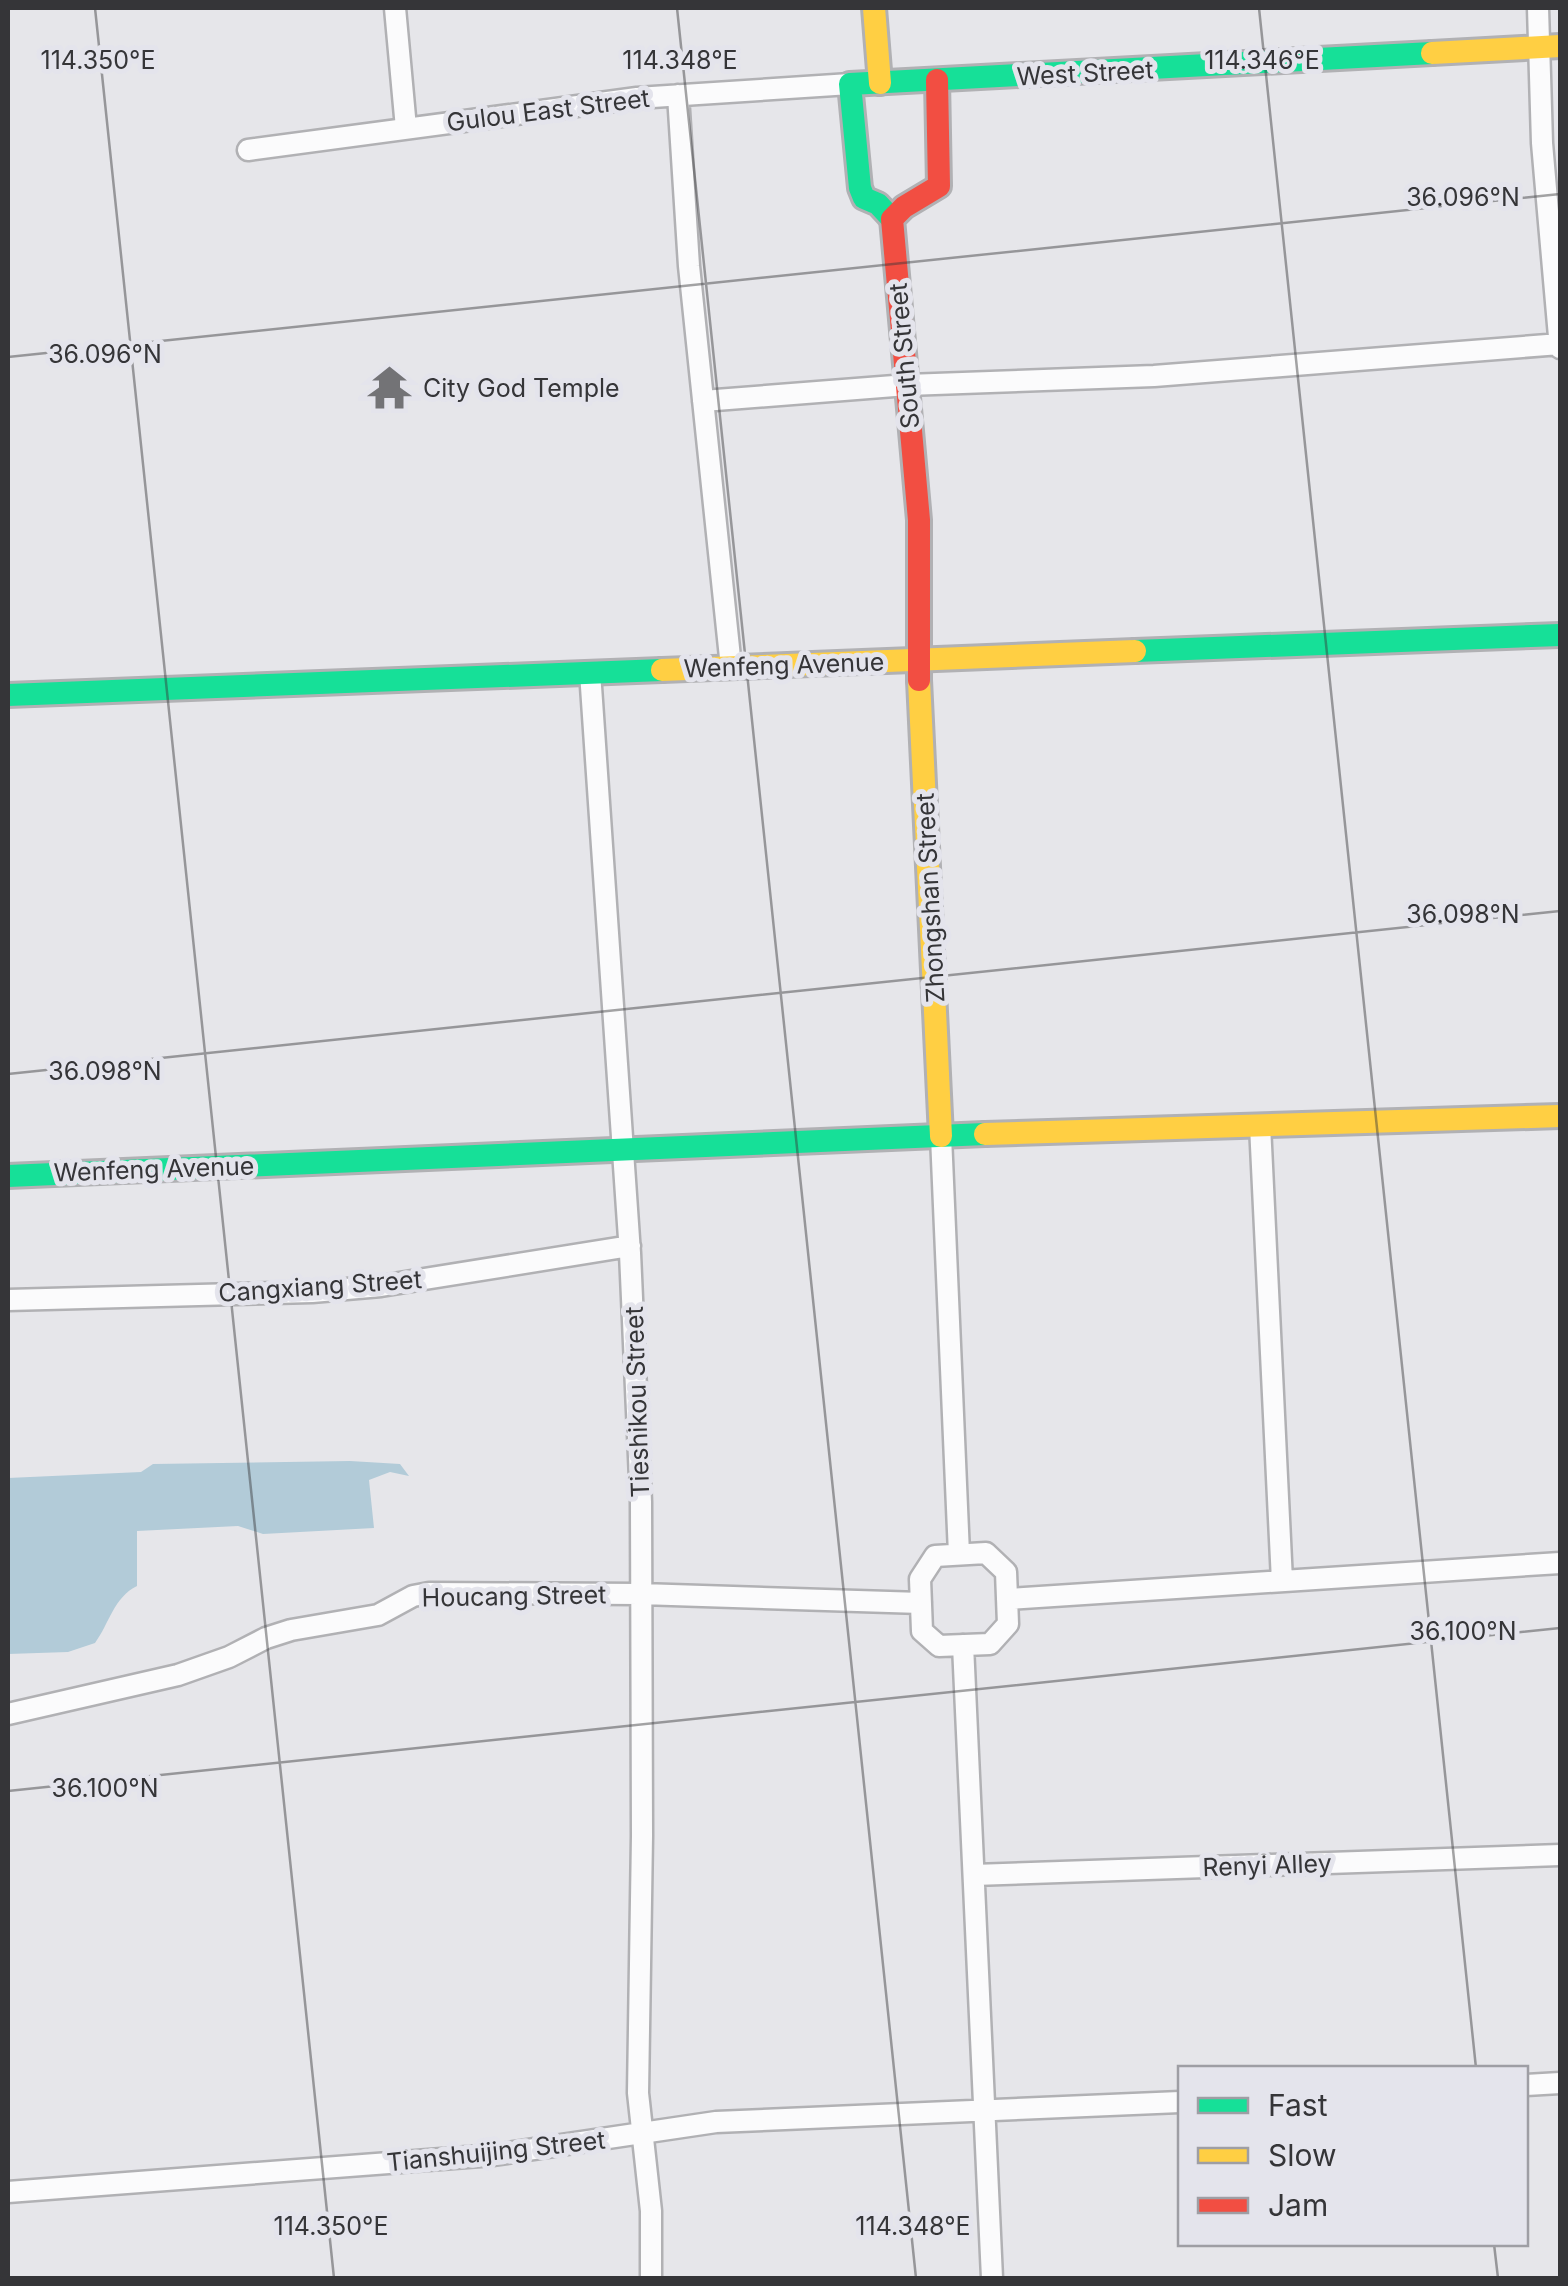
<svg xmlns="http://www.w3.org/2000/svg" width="1568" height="2286" viewBox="0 0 1568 2286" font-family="Inter,sans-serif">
<rect width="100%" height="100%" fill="#e6e6ea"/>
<!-- water -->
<path fill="#b2cbd8" d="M350 1461 400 1464 409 1476 390 1472 369 1480 374 1528 263 1534 238 1526 137 1531V1586C114 1597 109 1624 95 1643L68 1652 8 1654V1478L141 1472 153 1464Z"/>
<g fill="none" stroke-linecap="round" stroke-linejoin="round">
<defs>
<path id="street" d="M395 8 406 128
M1538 8 1542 143 1560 348
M678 95 689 266 731 667
M248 150 637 98 850 84
M703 401 907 385 1154 376 1560 344
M590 672 630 1253 641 1502 642 1836 638 2093 651 2211V2278
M1260 1125 1282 1581
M941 1136 959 1554
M8 1300 312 1292 381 1286 630 1246
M986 1553 1006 1572 1008 1624 990 1644 939 1646 922 1631 920 1579 935 1556Z
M1007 1599 1560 1563
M963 1645 992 2278
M8 1714 178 1675 229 1657 266 1638 291 1630 378 1615 413 1596 429 1593 641 1594 921 1603
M974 1875 1560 1855
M1526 2085 1560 2083
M8 2192 494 2155 716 2122 1180 2102"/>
<path id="fast" d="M892 219 878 204 864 198 860 188 850 84 1432 53
M1135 651 1560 635
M8 695 662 670
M8 1176 985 1134"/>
<path id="slow" d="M874 8 880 83
M1432 53 1560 46
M662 670 1135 651
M919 680 941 1136
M985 1134 1560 1116"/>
<path id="jam" d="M919 680V520L892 219 904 207 939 186 937 80"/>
</defs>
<!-- street casing -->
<use href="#street" stroke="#b1b1b4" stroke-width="25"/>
<!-- fast casing -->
<use href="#fast" stroke="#b1b1b4" stroke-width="28"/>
<!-- slow casing -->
<use href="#slow" stroke="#b1b1b4" stroke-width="28"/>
<!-- jam casing -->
<use href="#jam" stroke="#b1b1b4" stroke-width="28"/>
<!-- street -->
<use href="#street" stroke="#fbfbfc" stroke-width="20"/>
<!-- fast -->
<use href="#fast" stroke="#16e098" stroke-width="22"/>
<!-- slow -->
<use href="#slow" stroke="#ffcf43" stroke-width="22"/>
<!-- jam -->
<use href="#jam" stroke="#f24e42" stroke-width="22"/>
</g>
<!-- ticks -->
<path fill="none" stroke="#353538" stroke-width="2.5" stroke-opacity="0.45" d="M95 8 334 2278M677 8 916 2278M1259 8 1476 2068M8 357 1560 194M8 1074 1560 911M8 1791 1560 1628M1494 2244 1498 2278"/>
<!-- icons -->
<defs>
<symbol id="temple-bare" viewBox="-9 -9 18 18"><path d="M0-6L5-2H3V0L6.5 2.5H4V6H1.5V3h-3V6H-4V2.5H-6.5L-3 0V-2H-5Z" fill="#737376" stroke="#e4e4ec" stroke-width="2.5" paint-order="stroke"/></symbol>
</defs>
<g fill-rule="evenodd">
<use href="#temple-bare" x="358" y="356" width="63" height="63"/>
</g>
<g text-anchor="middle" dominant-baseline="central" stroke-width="10" stroke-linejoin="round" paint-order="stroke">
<!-- street labels -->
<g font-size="25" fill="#353538" stroke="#e4e4ec">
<text transform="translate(1085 73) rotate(-3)">West Street</text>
<text transform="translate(548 110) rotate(-7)">Gulou East Street</text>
<text transform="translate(904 356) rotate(-95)">South Street</text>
<text transform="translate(784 665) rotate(-2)">Wenfeng Avenue</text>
<text transform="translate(930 898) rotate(-93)">Zhongshan Street</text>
<text transform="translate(154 1169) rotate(-2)">Wenfeng Avenue</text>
<text transform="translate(320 1286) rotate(-4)">Cangxiang Street</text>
<text transform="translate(637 1402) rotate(-92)">Tieshikou Street</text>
<text transform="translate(514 1596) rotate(-1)">Houcang Street</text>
<text transform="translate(1267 1865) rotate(-2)">Renyi Alley</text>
<text transform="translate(496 2151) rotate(-6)">Tianshuijing Street</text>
</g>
<!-- poi labels -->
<g font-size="25" fill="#353538" stroke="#e4e4ec" text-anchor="start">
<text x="423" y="388">City God Temple</text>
</g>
</g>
<g font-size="25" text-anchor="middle" fill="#353538" stroke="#e4e4ec" stroke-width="10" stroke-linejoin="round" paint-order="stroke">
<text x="98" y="69">114.350°E</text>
<text x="680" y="69">114.348°E</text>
<text x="1262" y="69">114.346°E</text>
<text x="1463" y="206">36.096°N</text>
<text x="105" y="363">36.096°N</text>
<text x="1463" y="923">36.098°N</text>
<text x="105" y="1080">36.098°N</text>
<text x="1463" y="1640">36.100°N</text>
<text x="105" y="1797">36.100°N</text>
<text x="331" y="2235">114.350°E</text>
<text x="913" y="2235">114.348°E</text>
</g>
<!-- border -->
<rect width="1568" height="2286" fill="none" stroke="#353538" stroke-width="20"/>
<!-- legend -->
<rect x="1178" y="2066" width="350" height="180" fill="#e4e4ec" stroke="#9e9ea4" stroke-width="2.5"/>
<rect x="1198" y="2098" width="50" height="15" fill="#16e098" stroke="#9e9ea4" stroke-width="2.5"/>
<text x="1268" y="2116" font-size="30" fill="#353538">Fast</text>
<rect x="1198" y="2148" width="50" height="15" fill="#ffcf43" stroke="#9e9ea4" stroke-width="2.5"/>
<text x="1268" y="2166" font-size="30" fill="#353538">Slow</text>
<rect x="1198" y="2198" width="50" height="15" fill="#f24e42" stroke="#9e9ea4" stroke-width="2.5"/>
<text x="1268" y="2216" font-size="30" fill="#353538">Jam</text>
</svg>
